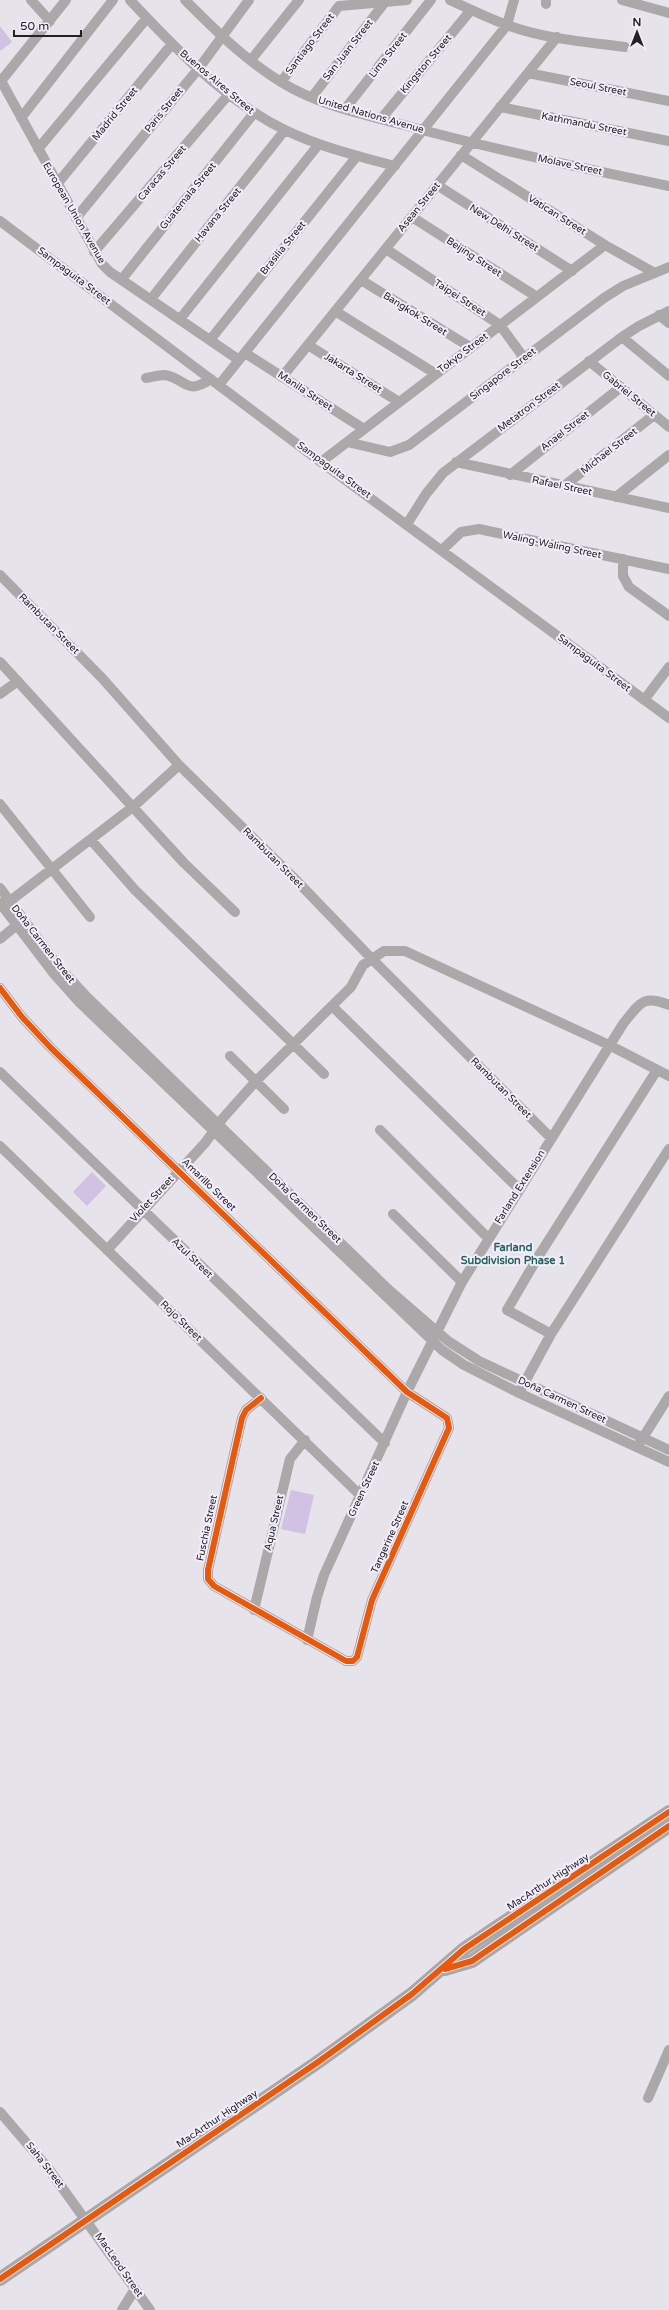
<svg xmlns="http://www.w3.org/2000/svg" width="669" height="2310" viewBox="0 0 669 2310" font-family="'Varela Round',sans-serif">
<rect width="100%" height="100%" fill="#e6e3ea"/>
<!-- green -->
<path fill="#d1c1e3" d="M0 26 12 42 0 51Z
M92 1172 106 1186 87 1206 73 1192Z
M291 1490 314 1495 305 1534 281 1529Z"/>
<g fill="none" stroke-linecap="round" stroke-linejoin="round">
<!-- minor -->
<path stroke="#aaa8a9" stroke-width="10" d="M31 0 50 21
M130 0C175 48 225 101 285 130 320 147 358 156 395 166
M185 0C215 30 245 60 281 82 318 105 362 114 404 125 491 149 580 168 669 186
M450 0C469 9 488 18 507 25 544 39 586 42 625 47
M622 0 669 13
M546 4V0
M339 6 407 0
M251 60 299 0
M528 73 669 101
M0 79 102 264 110 272 239 360
M1 81 66 0
M281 82 339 6
M312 97 385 2
M500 107 669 141
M345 109 431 0
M21 118 113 0
M381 119 471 10
M38 149 147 18
M461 155 605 245 653 272
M57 184 172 44
M437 185 572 271
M412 217 537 297
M76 218 199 68 249 0
M0 221 321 462 669 718
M386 249 500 325 524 358
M94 252 229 94
M122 279 254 113
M361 280 470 347
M151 299 285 130
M335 311 436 374
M659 315 669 323
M180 319 319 144
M622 337 669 376
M210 340 357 156
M308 345 399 402
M245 353 364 429
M589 361 669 427
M282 377 557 37
M146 378C152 377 159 375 165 375 187 379 185 396 211 379
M219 385 507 25 514 0
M347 442 390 452 409 445 604 298 623 286 669 267
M321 462 605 245
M456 462 669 508
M510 475 621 387
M564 486 654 415
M616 497 669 455
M407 524 426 494 443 473 622 337 639 326 669 311
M442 550 461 532 479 529 669 569
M623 559V576L629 587 669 616
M0 575 102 678 179 765 293 877 372 959 550 1137
M0 662 184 863 235 912
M0 694 18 681
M644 700 669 667
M0 804 90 917
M91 840 135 890 324 1074
M0 888 60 968 85 995 388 1289 448 1341 479 1361 669 1450
M10 901 134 806 179 765
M0 903 54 974 79 1002 442 1350 464 1365 519 1393 669 1462
M0 939 22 921
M0 988 22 1017 50 1047 407 1392 447 1418 449 1428 372 1600 357 1657 353 1661H346L214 1586 208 1579V1570L242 1418 246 1410 261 1398
M333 1007 519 1189
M230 1056 284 1109
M0 1072 385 1443
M380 1130 488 1238
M0 1146 361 1496
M393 1214 462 1282
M107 1250 205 1143 223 1118 255 1082 351 987 363 965 384 951H405L609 1045 669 1076
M551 1334 507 1310 538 1257 657 1070
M521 1389 551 1334 669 1149
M639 1444 669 1396
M254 1610 290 1459 305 1440
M307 1640 317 1597 324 1575 407 1392 462 1282 623 1024C640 1003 643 994 669 1005
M648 2098 669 2050
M0 2112 48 2168 150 2310
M122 2310 135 2289"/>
<!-- highway -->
<path stroke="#a9a7a8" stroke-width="14" d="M445 1969 472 1961 669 1826
M0 2279 318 2062 412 1994 464 1949 669 1812"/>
<defs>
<path id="cycleway" d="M0 988 22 1017 50 1047 407 1392 447 1418 449 1428 372 1600 357 1657 353 1661H346L214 1586 208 1579V1570L242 1418 246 1410 261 1398
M445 1969 472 1961 669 1826
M0 2279 318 2062 412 1994 464 1949 669 1812"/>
</defs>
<!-- cycleway casing -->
<use href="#cycleway" stroke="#f3eefb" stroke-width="8"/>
<!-- cycleway -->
<use href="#cycleway" stroke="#e8590c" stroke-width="6"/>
</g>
<g text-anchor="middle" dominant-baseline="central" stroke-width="4" stroke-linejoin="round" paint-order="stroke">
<!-- street labels -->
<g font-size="10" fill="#232125" stroke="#f3eefb">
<text transform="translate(310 44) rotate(-53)">Santiago Street</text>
<text transform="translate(348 50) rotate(-52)">San Juan Street</text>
<text transform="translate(388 55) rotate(-52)">Lima Street</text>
<text transform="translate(426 64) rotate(-50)">Kingston Street</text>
<text transform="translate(217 82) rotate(40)">Buenos Aires Street</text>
<text transform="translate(598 87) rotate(11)">Seoul Street</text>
<text transform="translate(164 110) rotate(-51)">Paris Street</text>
<text transform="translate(115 114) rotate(-51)">Madrid Street</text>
<text transform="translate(371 115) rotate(16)">United Nations Avenue</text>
<text transform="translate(584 124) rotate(11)">Kathmandu Street</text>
<text transform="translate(570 165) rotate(12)">Molave Street</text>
<text transform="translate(162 173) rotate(-50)">Caracas Street</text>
<text transform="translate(188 196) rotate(-51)">Guatemala Street</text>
<text transform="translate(419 207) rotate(-51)">Asean Street</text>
<text transform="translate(74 213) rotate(60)">European Union Avenue</text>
<text transform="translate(218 215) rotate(-51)">Havana Street</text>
<text transform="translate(557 215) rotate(32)">Vatican Street</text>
<text transform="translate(504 228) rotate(32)">New Delhi Street</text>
<text transform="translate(283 248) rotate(-51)">Brasilia Street</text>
<text transform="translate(474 257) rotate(33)">Beijing Street</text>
<text transform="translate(74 276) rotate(37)">Sampaguita Street</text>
<text transform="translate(460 298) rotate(33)">Taipei Street</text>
<text transform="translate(415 314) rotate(32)">Bangkok Street</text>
<text transform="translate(463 353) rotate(-37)">Tokyo Street</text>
<text transform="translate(353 373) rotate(32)">Jakarta Street</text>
<text transform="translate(503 374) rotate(-37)">Singapore Street</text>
<text transform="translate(305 391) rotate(33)">Manila Street</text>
<text transform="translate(629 394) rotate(39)">Gabriel Street</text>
<text transform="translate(529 407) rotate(-37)">Metatron Street</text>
<text transform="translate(565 431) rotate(-38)">Anael Street</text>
<text transform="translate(609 451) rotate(-38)">Michael Street</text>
<text transform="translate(334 470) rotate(36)">Sampaguita Street</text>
<text transform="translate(562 486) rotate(12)">Rafael Street</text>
<text transform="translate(552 545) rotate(12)">Waling-Waling Street</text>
<text transform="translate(49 624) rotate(45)">Rambutan Street</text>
<text transform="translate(594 663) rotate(37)">Sampaguita Street</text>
<text transform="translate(273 858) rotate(45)">Rambutan Street</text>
<text transform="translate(43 944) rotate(52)">Doña Carmen Street</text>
<text transform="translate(501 1088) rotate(45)">Rambutan Street</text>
<text transform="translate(209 1185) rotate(44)">Amarillo Street</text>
<text transform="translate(520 1187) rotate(-58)">Farland Extension</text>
<text transform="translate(152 1199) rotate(-47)">Violet Street</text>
<text transform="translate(305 1208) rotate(44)">Doña Carmen Street</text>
<text transform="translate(192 1258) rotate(44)">Azul Street</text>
<text transform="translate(181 1321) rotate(44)">Rojo Street</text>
<text transform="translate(562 1400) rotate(25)">Doña Carmen Street</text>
<text transform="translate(364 1489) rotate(-65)">Green Street</text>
<text transform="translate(274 1523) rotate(-77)">Aqua Street</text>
<text transform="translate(207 1528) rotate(-78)">Fuschia Street</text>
<text transform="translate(390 1537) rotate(-66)">Tangerine Street</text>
<text transform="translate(548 1882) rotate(-33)">MacArthur Highway</text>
<text transform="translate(217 2119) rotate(-34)">MacArthur Highway</text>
<text transform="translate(45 2165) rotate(52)">Saha Street</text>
<text transform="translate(119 2265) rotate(55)">MacLeod Street</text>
</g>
<!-- neighbourhood labels -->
<g font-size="11" font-weight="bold" fill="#27615e" stroke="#f3eefb">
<text x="513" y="1247">Farland<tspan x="513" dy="13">Subdivision Phase 1</tspan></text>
</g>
</g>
<!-- north arrow -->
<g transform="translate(637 32)" stroke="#f3eefb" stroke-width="3" paint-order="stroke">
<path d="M0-3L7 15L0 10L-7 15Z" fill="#232125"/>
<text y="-6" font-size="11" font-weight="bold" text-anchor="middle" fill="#232125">N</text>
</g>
<!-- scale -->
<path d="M14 30v6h67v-6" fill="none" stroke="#232125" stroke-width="2"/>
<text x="20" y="30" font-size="12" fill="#232125" stroke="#f3eefb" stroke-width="3" paint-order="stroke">50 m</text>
</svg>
